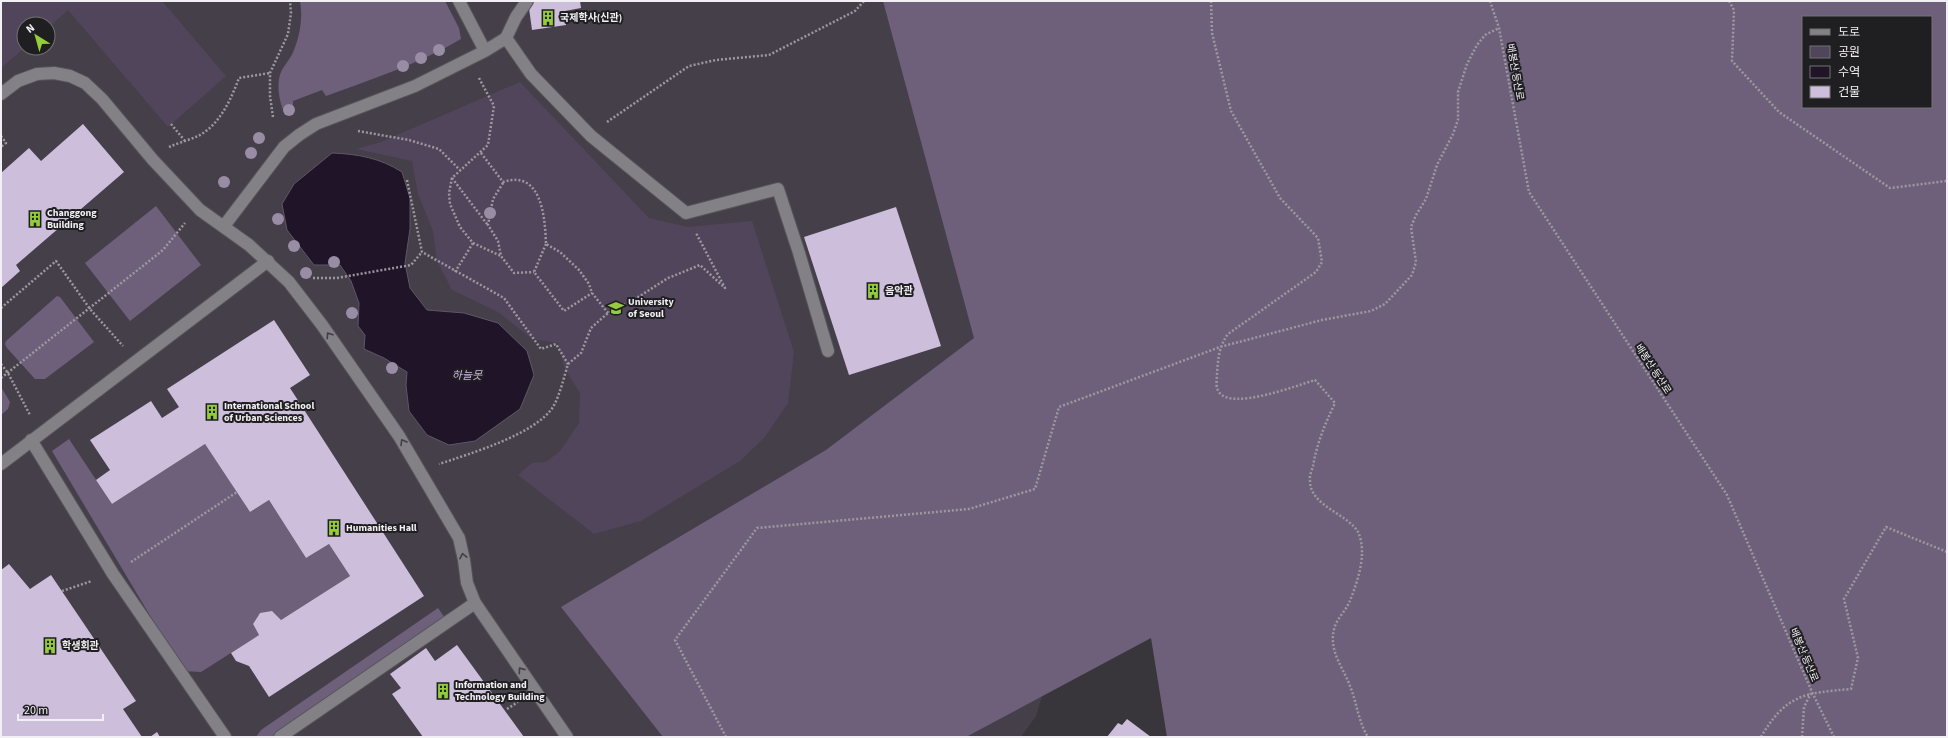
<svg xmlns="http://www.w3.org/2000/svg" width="1948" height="738" viewBox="0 0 1948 738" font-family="'Source Sans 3','Noto Sans KR',sans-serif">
<rect width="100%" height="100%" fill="#39363b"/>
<!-- built -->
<path fill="#453f4a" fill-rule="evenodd" d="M1 1H1141L1208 601 1050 670 1036 716 1021 737H1ZM24 24H48V48H24Z"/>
<!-- green -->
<path fill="#51455b" d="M1 1H162L226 76 168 127 68 10 48 28V24H24V48L1 68Z
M520 82 649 218 688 227 752 221 794 352 788 403 765 437 740 461 641 521 594 534 518 475 532 463 546 462 560 451 579 423 580 393 564 367 558 343 532 339 498 312 452 290 437 261 433 231 418 194 412 161 356 149 381 142Z"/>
<!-- forest -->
<path fill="#6e607b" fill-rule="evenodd" d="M300 1H445L459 28 461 39C419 64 372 79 326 96L322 90 293 101V111L285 114C279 102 276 84 281 72 285 64 291 58 294 50 300 35 303 17 300 1Z
M883 1H1947V737H1167L1151 638 966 737H663L561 607 826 450 974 338ZM1803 17H1931V107H1803Z
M156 206 201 265 130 321 85 263Z
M57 296 60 297 94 342 45 379H35L7 348 5 344 6 341Z
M1 387 10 402 8 409 1 415Z
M69 439 112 504 205 444 250 512 269 500 306 558 329 544 350 576 281 620 260 613 253 624 259 635 201 672 183 671 52 451Z
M438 608 445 618 275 737H256L261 730Z"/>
<!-- water -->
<path fill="#201429" stroke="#5f5666" d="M332 153C358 154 380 158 402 172L410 198V229L405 263 410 288 427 310 464 313 498 323 527 351 534 375 520 409 475 441 449 445 427 435 409 411 406 385 407 372 384 358 364 349 365 335 358 326 359 303 351 281 340 265H314L287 230 282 204 294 184Z"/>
<!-- building -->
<path fill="#cdbedb" d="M528 1H580L581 8 565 11 566 25 532 30Z
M83 124 124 172 16 265 20 271 1 288V173L29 148 41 161Z
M896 207 941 346 849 375 804 237Z
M274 320 310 375 290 388 424 596 269 697 249 666 236 661 231 653 259 635 253 624 260 613 272 611 281 620 350 576 329 544 306 558 269 500 250 512 205 444 112 504 96 480 110 470 90 440 151 401 162 418 179 407 167 389Z
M9 564 30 589 51 575 136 701 123 709 142 737H1V570Z
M457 645 524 737H423L392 694 401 688 390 674 426 648 435 661Z
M1127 719 1151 737H1107L1118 723 1122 725Z
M157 732 160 737H150Z"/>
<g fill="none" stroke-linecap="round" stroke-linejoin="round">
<defs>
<path id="lane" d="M459 1 485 51
M506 38 531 74 591 136 686 213 778 189 799 253 828 351
M1 94 18 81 37 74 54 73 70 76 85 83 102 99 153 160 200 210 249 245 289 282 322 325 399 436 459 538 464 560 467 583 475 603 567 737
M224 226 284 147 299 135 316 124 415 86 485 51 506 38 516 17 527 1"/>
<path id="street" d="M31 440 113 574 225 737
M1 464 268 261
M280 737 475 603"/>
</defs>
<!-- lane casing -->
<use href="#lane" stroke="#575459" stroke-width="14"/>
<!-- street casing -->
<use href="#street" stroke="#575459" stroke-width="14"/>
<!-- path -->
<path stroke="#9c999e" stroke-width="2.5" stroke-dasharray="2 2" stroke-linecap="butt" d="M1211 1 1212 33 1231 111 1280 198 1318 238 1322 262 1316 272 1228 334C1219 346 1218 359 1217 374 1217 380 1215 387 1219 392 1231 411 1298 385 1315 380L1335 403C1325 424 1317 443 1313 466 1312 470 1309 476 1310 481 1310 506 1348 514 1358 532 1361 538 1362 546 1362 553 1362 568 1355 589 1349 603 1345 611 1338 618 1335 626 1327 649 1343 667 1350 686 1357 703 1358 721 1368 737
M1490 1 1499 28 1529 192 1727 495 1812 692 1834 737
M1729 1 1734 10 1732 61 1779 112 1890 188 1947 181
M479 78 494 106 488 145 452 178 449 193 450 204 460 227 473 243 501 256
M273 117 270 96V73L288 34 291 13 290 1
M607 122 689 66 716 60 769 55 855 11 864 1
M171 124 185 141
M358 131 409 140 439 149 460 170
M1 136 6 143 1 147
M169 147C178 143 189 140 198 136 220 125 231 99 239 78L270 73
M481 153 503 182C542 169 545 218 546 244L560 252 579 270 589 284 592 293 608 313
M452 178 487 224
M407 180 422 252 504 298 541 349 556 344 568 364C564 377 560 395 553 407 536 434 469 454 439 464
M503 183 493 199 488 225 498 241 501 256 514 273 534 272
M546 244 534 272 564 311 592 293
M455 272 473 243
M313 278H337L411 265 422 252
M1 308 56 261 90 309 123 346
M1 364 8 373 30 415
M568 364 581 353 591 328 608 313 632 301 668 278 700 265 725 288 696 233
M1 378 163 250 185 223
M131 562 237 492
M62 591 92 581
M507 709 518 702
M726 737 675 640 757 528 969 509 1035 489 1059 407 1220 347 1322 320 1371 311 1385 304 1412 275 1416 262 1411 227 1416 215 1426 199 1437 165 1453 134 1458 120V92L1467 64 1477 45 1485 35 1499 28
M1761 737C1786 694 1805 693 1851 689L1858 658 1844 599 1886 527 1947 552
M1802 737 1804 707 1811 693"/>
<!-- lane -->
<use href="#lane" stroke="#838086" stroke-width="12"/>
<!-- street -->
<use href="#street" stroke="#838086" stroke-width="12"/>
</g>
<!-- trees -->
<g fill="#998ca5">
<circle cx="439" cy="50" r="6"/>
<circle cx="421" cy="58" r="6"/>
<circle cx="403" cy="66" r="6"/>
<circle cx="289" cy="110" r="6"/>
<circle cx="259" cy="138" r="6"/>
<circle cx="251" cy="153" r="6"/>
<circle cx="224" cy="182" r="6"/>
<circle cx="490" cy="213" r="6"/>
<circle cx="278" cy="219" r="6"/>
<circle cx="294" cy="246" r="6"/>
<circle cx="334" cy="262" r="6"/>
<circle cx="306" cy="273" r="6"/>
<circle cx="352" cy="313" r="6"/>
<circle cx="392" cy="368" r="6"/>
</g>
<!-- one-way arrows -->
<defs><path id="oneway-chevron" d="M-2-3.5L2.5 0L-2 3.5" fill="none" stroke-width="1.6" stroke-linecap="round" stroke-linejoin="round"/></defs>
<g stroke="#424044">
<use href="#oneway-chevron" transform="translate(329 335) rotate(-124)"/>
<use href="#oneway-chevron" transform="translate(403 442) rotate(-121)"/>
<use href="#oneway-chevron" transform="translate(463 556) rotate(-102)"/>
<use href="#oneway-chevron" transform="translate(521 670) rotate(-125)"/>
</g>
<!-- icons -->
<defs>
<symbol id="building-bare" viewBox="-9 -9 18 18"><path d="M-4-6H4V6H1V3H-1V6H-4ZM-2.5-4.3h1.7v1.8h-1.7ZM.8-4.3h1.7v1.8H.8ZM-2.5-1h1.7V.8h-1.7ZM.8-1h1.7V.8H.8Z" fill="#94cc3c" stroke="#1f1e21" stroke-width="2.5" paint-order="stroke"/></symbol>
<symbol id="university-bare" viewBox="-9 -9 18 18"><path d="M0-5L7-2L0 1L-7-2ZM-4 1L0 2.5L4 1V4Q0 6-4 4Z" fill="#94cc3c" stroke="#1f1e21" stroke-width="2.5" paint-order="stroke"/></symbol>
</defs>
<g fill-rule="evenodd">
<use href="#building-bare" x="537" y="7" width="22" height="22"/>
<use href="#building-bare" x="24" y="208" width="22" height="22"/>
<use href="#building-bare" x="862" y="280" width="22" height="22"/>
<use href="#university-bare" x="605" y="297" width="22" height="22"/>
<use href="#building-bare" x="201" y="401" width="22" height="22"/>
<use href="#building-bare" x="323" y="517" width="22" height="22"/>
<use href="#building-bare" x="39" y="635" width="22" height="22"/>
<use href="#building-bare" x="432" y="680" width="22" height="22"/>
</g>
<g text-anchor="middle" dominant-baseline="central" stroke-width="4" stroke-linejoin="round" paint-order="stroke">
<!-- poi labels -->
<g font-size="10" font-weight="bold" fill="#f2f0f4" stroke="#1f1e21" text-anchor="start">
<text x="560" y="18">국제학사(신관)</text>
<text x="47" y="213">Changgong<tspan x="47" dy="12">Building</tspan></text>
<text x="885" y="291">음악관</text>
<text x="628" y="302">University<tspan x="628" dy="12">of Seoul</tspan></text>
<text x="224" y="406">International School<tspan x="224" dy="12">of Urban Sciences</tspan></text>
<text x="346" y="528">Humanities Hall</text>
<text x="62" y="646">학생회관</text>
<text x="455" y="685">Information and<tspan x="455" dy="12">Technology Building</tspan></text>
</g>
<!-- street labels -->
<g font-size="10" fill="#f2f0f4" stroke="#1f1e21">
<text transform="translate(1515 72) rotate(80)">배봉산 등산로</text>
<text transform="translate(1653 369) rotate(57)">배봉산 등산로</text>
<text transform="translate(1804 655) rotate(67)">배봉산 등산로</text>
</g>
<!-- water labels -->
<g font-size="11" font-style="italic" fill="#ceb4e5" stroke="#1f1e21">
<text x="467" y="375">하늘못</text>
</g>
</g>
<!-- border -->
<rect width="1948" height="738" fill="none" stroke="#f2f0f4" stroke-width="4"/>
<!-- legend -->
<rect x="1802" y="16" width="130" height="92" fill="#1f1e21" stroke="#737275"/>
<rect x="1810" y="29" width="20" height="6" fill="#838086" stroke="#737275"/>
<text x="1838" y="36" font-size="12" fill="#f2f0f4">도로</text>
<rect x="1810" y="46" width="20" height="12" fill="#51455b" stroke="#737275"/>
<text x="1838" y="56" font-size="12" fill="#f2f0f4">공원</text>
<rect x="1810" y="66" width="20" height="12" fill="#201429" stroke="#737275"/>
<text x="1838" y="76" font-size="12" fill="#f2f0f4">수역</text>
<rect x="1810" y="86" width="20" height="12" fill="#cdbedb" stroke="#737275"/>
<text x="1838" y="96" font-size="12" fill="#f2f0f4">건물</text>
<!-- north arrow -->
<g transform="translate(36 36) rotate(323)"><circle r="19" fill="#1f1e21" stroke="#737275"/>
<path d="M0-3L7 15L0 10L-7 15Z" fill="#94cc3c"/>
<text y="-6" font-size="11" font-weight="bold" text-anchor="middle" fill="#f2f0f4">N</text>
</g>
<!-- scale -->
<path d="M18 714v6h85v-6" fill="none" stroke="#f2f0f4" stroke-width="2"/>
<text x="24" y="714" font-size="12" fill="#f2f0f4" stroke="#1f1e21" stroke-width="3" paint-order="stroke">20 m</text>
</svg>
